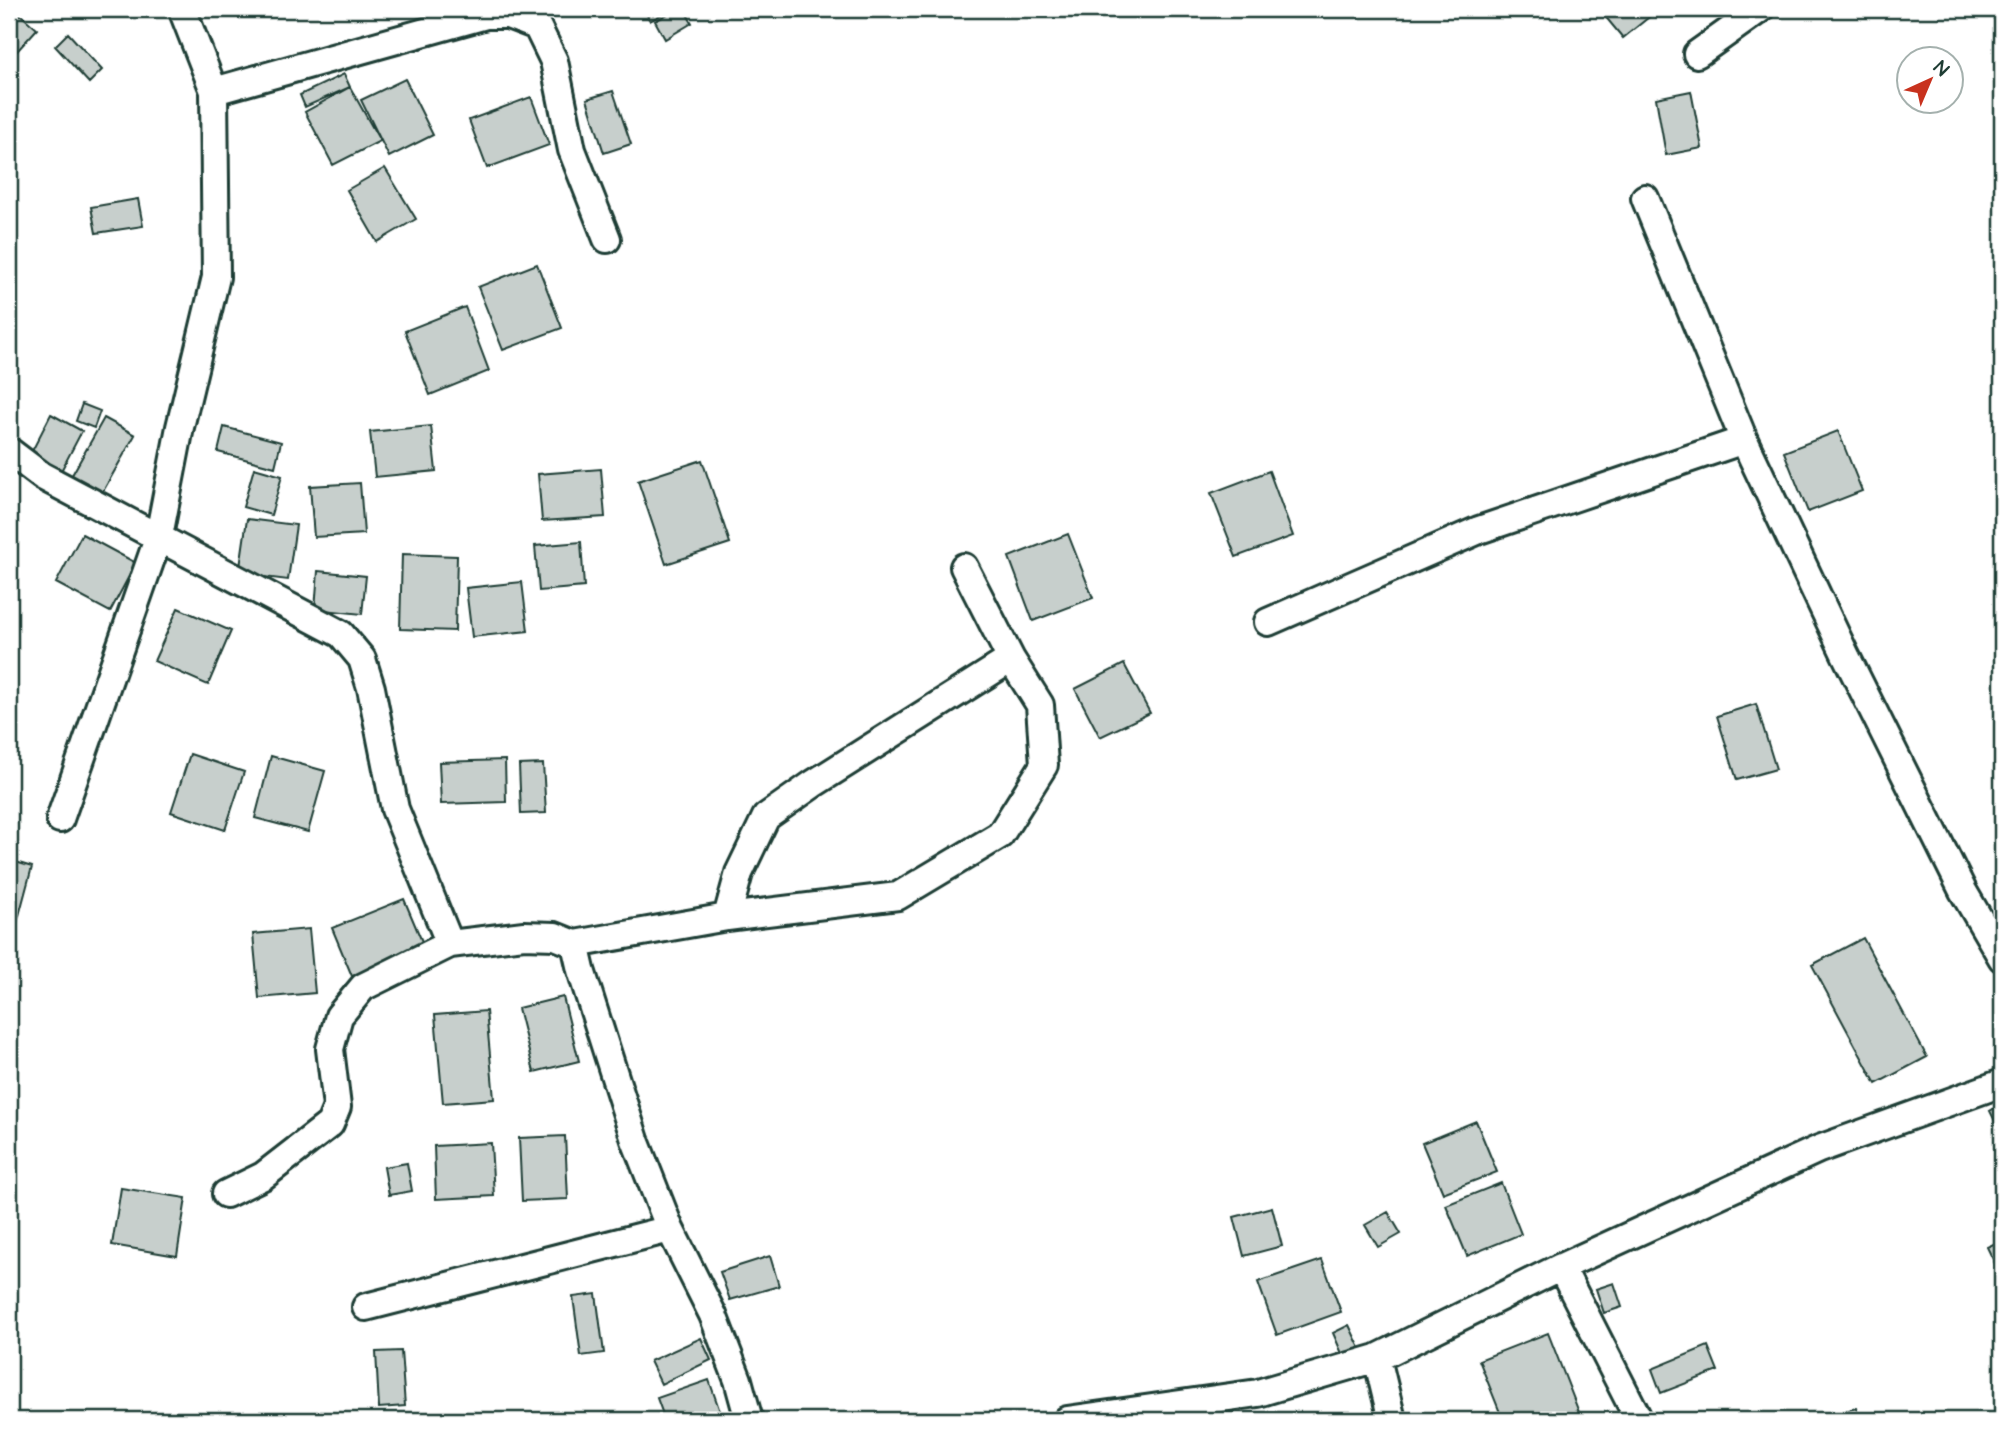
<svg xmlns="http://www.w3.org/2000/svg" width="2011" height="1429" viewBox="0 0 2011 1429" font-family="'Architects Daughter',sans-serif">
<rect width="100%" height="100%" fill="#fff"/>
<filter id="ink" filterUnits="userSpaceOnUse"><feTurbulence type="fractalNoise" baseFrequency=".0143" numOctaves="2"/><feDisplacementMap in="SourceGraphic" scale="14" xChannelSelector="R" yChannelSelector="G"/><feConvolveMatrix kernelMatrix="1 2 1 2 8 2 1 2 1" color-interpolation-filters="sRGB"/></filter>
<g filter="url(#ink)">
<!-- building -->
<path fill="#c7cfcc" stroke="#1f3d34" stroke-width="2" d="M9 9H14L37 29 9 60Z
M644 9H672L650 21Z
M677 9H684L692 23 665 39 655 21Z
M1599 9H1659L1623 38Z
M68 33 102 70 89 83 55 46Z
M344 74 350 87 305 107 300 95Z
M405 79 433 135 389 157 361 100Z
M350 87 380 141 333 165 305 112Z
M613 91 631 144 604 153 587 99Z
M1691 91 1702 148 1666 155 1656 98Z
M531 97 549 145 487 168 469 120Z
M385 168 416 219 377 242 347 190Z
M138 199 143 226 96 233 91 207Z
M537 264 562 328 503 350 478 287Z
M465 307 489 371 430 395 405 331Z
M82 404 100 411 94 428 76 421Z
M51 414 82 431 61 471 30 455Z
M104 418 135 435 102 493 72 475Z
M431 426 436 471 375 477 370 432Z
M224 427 281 442 275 467 218 452Z
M1838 431 1862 491 1808 512 1784 452Z
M702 460 730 543 666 564 638 481Z
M254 468 282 476 271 515 243 507Z
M601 469 605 517 542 521 538 474Z
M1269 471 1293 536 1236 557 1211 493Z
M360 483 364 534 314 537 310 486Z
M247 519 296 525 288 580 239 574Z
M82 534 136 563 110 612 56 583Z
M1068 534 1093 598 1033 621 1009 557Z
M581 542 584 587 539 591 535 546Z
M402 554 457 556 455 631 400 629Z
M318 571 366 576 362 614 315 609Z
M522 582 528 631 472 637 466 588Z
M178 608 231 631 208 685 154 661Z
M1124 664 1150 713 1100 737 1075 689Z
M1756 704 1776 769 1737 780 1717 716Z
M190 754 244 772 225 830 171 812Z
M271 756 325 771 308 832 255 818Z
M505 760 506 802 441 804 439 762Z
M543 764 546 813 521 814 519 765Z
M9 860 32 867 17 923 9 921Z
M404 899 426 951 354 981 332 928Z
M309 929 315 993 259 998 253 934Z
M1863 938 1927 1057 1876 1084 1812 965Z
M563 997 579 1061 534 1072 518 1008Z
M486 1011 494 1099 443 1103 435 1015Z
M2002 1104V1135L1990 1111Z
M1476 1121 1497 1172 1443 1193 1422 1143Z
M565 1136 568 1199 522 1201 519 1138Z
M491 1143 494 1196 436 1199 434 1146Z
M407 1163 412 1191 389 1195 384 1167Z
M1501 1183 1521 1234 1467 1256 1446 1205Z
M121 1188 186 1198 177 1256 112 1245Z
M1272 1207 1282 1246 1244 1256 1234 1217Z
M1388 1212 1401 1234 1378 1247 1365 1225Z
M2002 1240V1265L1997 1268 1987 1247Z
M770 1256 779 1286 730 1300 720 1272Z
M1322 1260 1341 1312 1277 1335 1258 1282Z
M1614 1283 1622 1307 1604 1313 1596 1289Z
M596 1294 604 1353 581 1356 573 1297Z
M1349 1325 1360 1348 1343 1356 1333 1333Z
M1548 1333 1582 1420H1503L1479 1360Z
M701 1338 711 1360 661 1384 650 1361Z
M1708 1346 1718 1371 1661 1393 1652 1369Z
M401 1351 405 1406 379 1408 376 1352Z
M709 1380 723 1420H665L657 1398Z
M1856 1408 1860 1420H1815Z"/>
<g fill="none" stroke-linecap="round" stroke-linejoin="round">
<defs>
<path id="street" d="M182 9 214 91 486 15H508L537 26 554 61 572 150 607 239
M1697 54 1760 9
M1645 198 1744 440 1845 654 1963 891 2002 958
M9 451 42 476 341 634 362 659 371 688 395 809 450 944 524 935 555 936 575 944 581 970 635 1140 670 1229 713 1315 738 1380 749 1420
M1268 622 1479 530 1744 440
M60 819 159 536 180 427 216 277 214 91
M727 917 739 873 766 817 813 784 1011 659
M575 944 727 917 898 896 1000 835 1044 765 1040 705 1011 659 964 567
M226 1194 263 1176 330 1124 337 1107 330 1049 339 1016 363 987 450 944
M1561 1267 1639 1420
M366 1307 670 1229
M1377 1358 1392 1420
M1067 1420 1258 1393 1377 1358 1561 1267 1819 1149 2002 1083"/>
</defs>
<!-- street casing -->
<use href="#street" stroke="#1f3d34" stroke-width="32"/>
<!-- street -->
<use href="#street" stroke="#fff" stroke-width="26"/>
</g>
</g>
<!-- margin -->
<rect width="2011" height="1429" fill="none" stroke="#fff" stroke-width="35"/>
<rect x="18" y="18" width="1976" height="1394" fill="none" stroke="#1f3d34" stroke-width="2.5" filter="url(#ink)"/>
<!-- north arrow -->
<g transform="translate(1930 80) rotate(44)"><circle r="33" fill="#ffffff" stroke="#a5b1ae" stroke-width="2"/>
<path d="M0-5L12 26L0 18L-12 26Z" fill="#c8321e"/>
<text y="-10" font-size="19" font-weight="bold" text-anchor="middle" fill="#1f3d34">N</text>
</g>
</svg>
